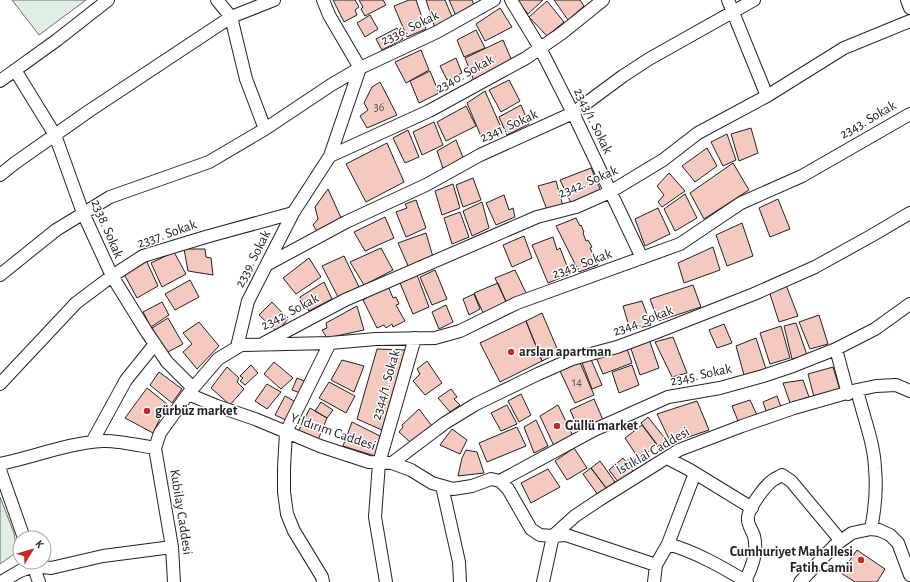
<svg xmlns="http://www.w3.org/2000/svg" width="910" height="582" viewBox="0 0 910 582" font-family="'Alegreya Sans',sans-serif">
<rect width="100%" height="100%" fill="#fff"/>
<!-- green -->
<path fill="#e0efe3" stroke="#6f6f6f" d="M12 0H86L39 35Z
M0 497 14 533 17 552 0 564Z"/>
<!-- building -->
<path fill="#f3c9c0" stroke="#222" d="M333 0H355L359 7 355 10 357 15 344 22Z
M359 0H383L386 5 365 16 361 9 363 7Z
M409 0H416L426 29 407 37 394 6Z
M426 0H445L453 19 435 28Z
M449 0H472L474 5 456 16Z
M517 0H543L528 14Z
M554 0H580L584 6 568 20Z
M547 1 564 22 547 36 529 17Z
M500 8 512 27 485 41 476 24Z
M370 15 378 29 365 37 357 23Z
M397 28 403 39 382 50 376 39Z
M476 30 485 48 464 57 457 40Z
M503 40 512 61 474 81 465 58Z
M421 50 429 70 406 83 395 62Z
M456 58 462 73 447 80 440 66Z
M430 71 439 93 419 103 410 81Z
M509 80 520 101 501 112 489 90Z
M380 82 397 115 367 128 360 116 368 110 364 103 372 87Z
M485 91 503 132 483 141 467 103Z
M521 105 529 124 507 135 499 117Z
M466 106 476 126 446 141 437 122Z
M434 122 443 145 422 155 413 132Z
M751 128 758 153 739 161 731 134Z
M408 130 419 157 405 163 393 138Z
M727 134 736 160 723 166 711 142Z
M456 140 464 160 444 171 437 151Z
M387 143 404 182 366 202 346 164Z
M707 148 717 166 695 182 682 166Z
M733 163 749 190 704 219 690 193Z
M591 168 601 191 571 203 560 180Z
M669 173 685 191 662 207 658 202 664 195 657 186Z
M473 178 481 200 463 207 456 185Z
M556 181 563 206 547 210 538 186Z
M453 184 460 208 442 215 435 191Z
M328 189 342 220 318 233 313 225 318 219 315 207Z
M685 194 697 218 675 231 664 209Z
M504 195 509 210 513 208 515 217 496 225 486 203Z
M778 199 790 229 770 237 759 208Z
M416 200 426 228 406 237 396 212 407 208 405 204Z
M482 202 489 228 472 236 463 211Z
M658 208 670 234 645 246 635 219Z
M460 212 469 237 452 244 444 218Z
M385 217 394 238 365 251 354 232Z
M576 218 580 226 581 225 584 232 583 233 586 241 588 240 592 247 590 248 598 265 579 272 556 226Z
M742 223 753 256 727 266 716 235Z
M426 233 433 257 409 268 398 243Z
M524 236 532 258 512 267 503 245Z
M553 237 557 250 560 248 570 274 548 283 532 245Z
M713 247 720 270 684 283 678 263Z
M381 248 393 270 364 285 350 262Z
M184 249H205L206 257 211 258 213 275 188 271Z
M174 252 186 274 162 287 151 263Z
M344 256 359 287 338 297 322 266Z
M309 258 321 277 296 294 283 278Z
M146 260 158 286 137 298 124 274Z
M435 270 447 299 432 305 420 277Z
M515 270 527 295 507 304 495 278Z
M417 275 429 307 413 314 400 283Z
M190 280 199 297 175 310 165 294Z
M324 282 332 299 309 311 300 297Z
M498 283 507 304 484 315 474 293Z
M693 285 701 307 658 321 650 299Z
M786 285 798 316 779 322 769 291Z
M388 286 393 298 396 297 399 304 396 305 405 321 393 327 392 324 386 328 384 325 377 328 363 300Z
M474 294 480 309 469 315 463 299Z
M642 301 651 325 630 330 623 306Z
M162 302 169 315 151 327 143 312Z
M272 302 288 319 277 332 259 315Z
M446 305 453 322 439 329 432 312Z
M357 306 364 330 327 338 322 330 327 328 326 323Z
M542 313 559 353 542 361 526 321Z
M819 315 828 344 810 349 799 322Z
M168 318 183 344 166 353 152 328Z
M526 321 542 361 500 382 480 343Z
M199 322 219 346 197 369 183 352 192 344 183 333Z
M796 323 807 355 792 359 784 326Z
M724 324 732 343 717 348 709 330Z
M781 326 790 358 770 364 760 333Z
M673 337 687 373 672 377 655 342Z
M756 338 766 369 744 375 736 346Z
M649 339 659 368 640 375 630 346Z
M626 346 632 363 603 374 595 355Z
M377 349 405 350 382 430 357 419Z
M590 357 602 385 592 389 581 360Z
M342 360 364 366 354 392 331 380Z
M579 360 594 395 575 403 559 369Z
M427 361 442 383 425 395 413 381 420 374 417 369Z
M274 362 293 378 281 389 264 374Z
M251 365 258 373 245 385 240 381 243 378 240 376Z
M632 365 639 385 619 393 612 372Z
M227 367 239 378 237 382 244 389 230 405 211 388Z
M833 367 840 390 814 397 808 374Z
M159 372 182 389 172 403 150 385Z
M297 378 309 383 303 394 292 390Z
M803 380 809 397 790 403 783 383Z
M329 382 355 396 346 413 319 398Z
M267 384 281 392 267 409 255 401Z
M147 388 167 404 153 433 125 418Z
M451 389 457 397 454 399 460 405 450 412 438 398Z
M521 394 531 415 519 422 508 401Z
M285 396 296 402 286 420 275 415Z
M777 396 781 407 766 411 763 402Z
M594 399 603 420 579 430 570 410Z
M750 400 757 415 738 421 732 406Z
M697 401 709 430 671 443 657 414Z
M321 402 333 410 327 418 315 411Z
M507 405 517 424 501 431 491 413Z
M558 405 573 436 554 446 540 416Z
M310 408 327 418 318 440 298 432Z
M419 409 432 426 410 442 399 432 403 427 402 425Z
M648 417 667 441 659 447 641 423Z
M536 420 548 446 534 453 524 427Z
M352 422 380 436 375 456 343 446Z
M642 425 657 445 639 459 625 438Z
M517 427 526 446 487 462 479 443Z
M452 429 467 440 460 454 440 445Z
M574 448 587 468 567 480 555 461Z
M466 450 477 452 484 473 458 476 462 458Z
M623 458 633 471 619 483 609 470Z
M600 461 615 482 606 488 591 468Z
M591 468 607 489 598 495 583 474Z
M548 469 560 487 531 503 521 483Z
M857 550 885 569 877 582H855L841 573Z"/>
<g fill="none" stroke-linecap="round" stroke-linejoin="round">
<defs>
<path id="minor" d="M217 0 231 17 246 79 265 129
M323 0 329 15 360 68 437 32 494 0
M511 0 540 48 573 113 642 258
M728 0 767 96
M907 0 910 8
M15 70 55 135 83 213 112 276 146 331 167 362 193 388
M0 81 57 40 108 0
M330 156 429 111 526 58 562 33 603 0
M0 175 15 163 89 111 231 17 274 0
M268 264 346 222 426 185 480 155 573 113 623 76 649 59 754 0
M0 275 56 230 110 197 209 162 265 129 331 85 360 68 330 156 293 213 248 301 237 347
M264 343 345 300 537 217 576 207 610 192 663 160 698 133 767 96 844 48 910 21
M836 349 848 394
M0 384 76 303 112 276 143 256 209 236 293 213
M857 390C863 416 874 442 875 468 877 489 875 509 871 529
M188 394 217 406 255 419 320 446 369 462 392 463 411 470 432 483 453 489 472 486 491 479 500 481 508 489 531 529 540 535 553 536 566 535 656 565
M92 442 126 380 155 344
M667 458 690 470 752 508
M392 463 445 423 476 404 538 374 572 359 617 347 652 334 754 294 815 267 871 236 910 213
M0 464C34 457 68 443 103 441 117 440 141 446 155 448
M0 470 24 538
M500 481 594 430 668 397 720 388 763 376 793 366 836 349 875 329 910 304
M442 486 459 562 460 582
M668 544C696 552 722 567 747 582
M32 562 39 582
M745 581C752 567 758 552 754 536 752 530 747 524 748 518 748 508 765 486 773 480 776 478 779 477 782 475L791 481 841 541
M1 582 20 571 34 566 51 568 103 556 172 547
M174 582 172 547 155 448 160 433 188 394 218 359 241 345 330 343 376 339 435 338 460 331 517 303 680 244 741 203 802 176 910 114
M323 582 322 577 294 531 287 514 284 492V468L286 432 330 343
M386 582 375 517 379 463 415 338
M543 582 553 536 575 516 599 500 679 450 742 426 794 408 857 390 876 386 896 385 910 391
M654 582 656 565 668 544 695 473
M800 582 834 546 852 533 871 529 879 530 890 535 898 543 910 575"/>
</defs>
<!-- minor casing -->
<use href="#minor" stroke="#222" stroke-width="14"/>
<!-- minor -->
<use href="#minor" stroke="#fff" stroke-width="12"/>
</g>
<!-- markers -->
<g fill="#c62828" stroke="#fff" stroke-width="1.5">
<circle cx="511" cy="352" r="4"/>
<circle cx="147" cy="411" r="4"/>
<circle cx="557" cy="426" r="4"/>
<circle cx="861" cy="560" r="4"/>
</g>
<g text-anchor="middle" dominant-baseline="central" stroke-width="3" stroke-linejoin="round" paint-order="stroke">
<!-- number labels -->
<g font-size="12" fill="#564c4a">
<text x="379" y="107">36</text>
<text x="577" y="382">14</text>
</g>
<!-- street labels -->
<g font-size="14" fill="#222" stroke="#fff">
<text transform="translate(410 28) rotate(-26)">2336. Sokak</text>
<text transform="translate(465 74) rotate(-29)">2340. Sokak</text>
<text transform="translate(868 120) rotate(-30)">2343. Sokak</text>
<text transform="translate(593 121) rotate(64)">2343/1. Sokak</text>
<text transform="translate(509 126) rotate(-24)">2341. Sokak</text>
<text transform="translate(588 182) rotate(-23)">2342. Sokak</text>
<text transform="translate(107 229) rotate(67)">2338. Sokak</text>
<text transform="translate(167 234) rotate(-19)">2337. Sokak</text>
<text transform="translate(253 259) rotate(-63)">2339. Sokak</text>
<text transform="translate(582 264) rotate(-20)">2343. Sokak</text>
<text transform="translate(290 312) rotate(-28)">2342. Sokak</text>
<text transform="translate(643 321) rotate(-21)">2344. Sokak</text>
<text transform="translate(701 375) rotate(-12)">2345. Sokak</text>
<text transform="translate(386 385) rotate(-74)">2344/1. Sokak</text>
<text transform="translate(333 432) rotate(19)">Yıldırım Caddesi</text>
<text transform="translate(653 451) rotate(-30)">İstiklal Caddesi</text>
<text transform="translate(181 512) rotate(81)">Kubilay Caddesi</text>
</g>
<!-- poi labels -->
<g font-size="14" font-weight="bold" fill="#222" stroke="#fff" text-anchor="start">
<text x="519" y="352">arslan apartman</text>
<text x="155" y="411">gürbüz market</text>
<text x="565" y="426">Güllü market</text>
<text x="853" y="552" text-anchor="end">Cumhuriyet Mahallesi<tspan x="853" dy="16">Fatih Camii</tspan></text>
</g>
</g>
<!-- north arrow -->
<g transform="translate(32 550) rotate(52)"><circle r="19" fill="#ffffff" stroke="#a7a7a7"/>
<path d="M0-3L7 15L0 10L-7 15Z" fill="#c62828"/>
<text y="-6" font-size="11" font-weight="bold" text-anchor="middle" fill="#222222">K</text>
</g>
</svg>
